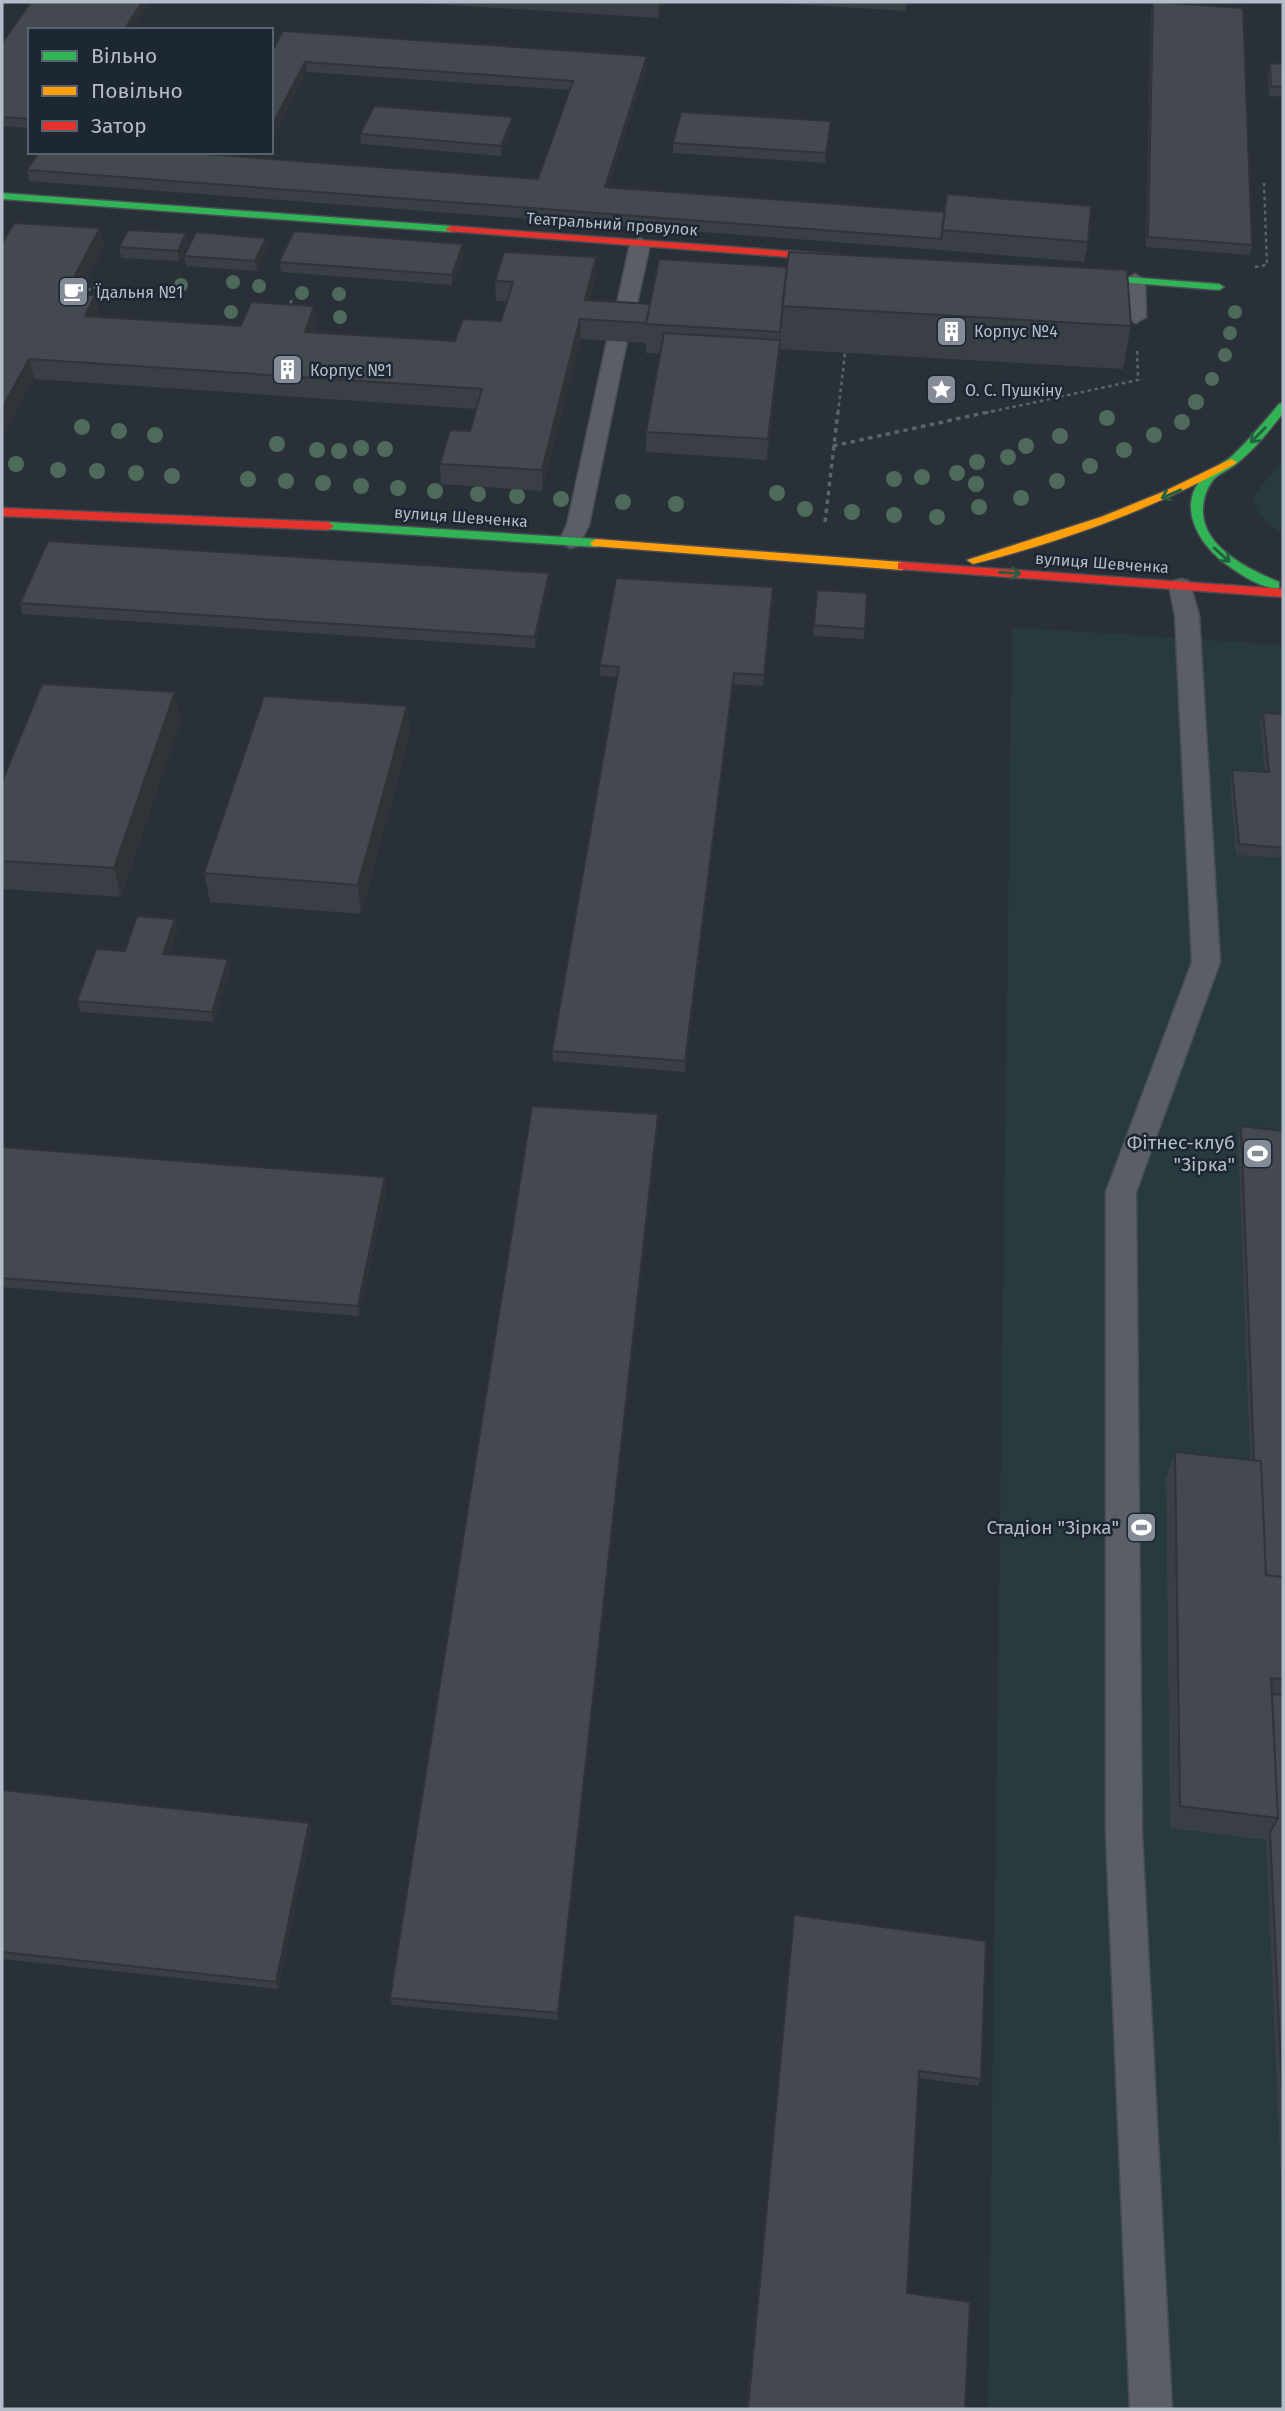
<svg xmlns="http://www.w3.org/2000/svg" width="1285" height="2411" viewBox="0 0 1285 2411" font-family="'Fira Sans',sans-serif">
<rect width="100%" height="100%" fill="#2a3038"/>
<!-- green -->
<path fill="#273a3e" d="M1283 460V534C1267 524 1256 515 1253 496Z
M1012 627 1283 645V2409H988Z"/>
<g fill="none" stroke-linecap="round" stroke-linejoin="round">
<defs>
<path id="lane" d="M640 238 650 244 633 322 623 328 613 322 630 244Z
M1135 274 1145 280 1146 317 1136 323 1126 317 1125 280Z
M617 335 627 341 589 525 578 546 570 548 559 541 567 525 607 341Z
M1181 579 1189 581 1199 615 1220 962 1136 1192 1142 1834 1172 2409H1130L1106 1834V1192L1192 962 1175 615 1169 586 1173 581Z"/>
<path id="fast" d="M2 193 451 226 456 229 451 232 2 199Z
M1074 273 1219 284 1224 287 1219 290 1070 278V274Z
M1283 403V413C1269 431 1254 450 1236 464 1229 470 1220 473 1214 479 1207 487 1203 499 1203 509 1201 547 1250 570 1279 582V588C1262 590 1235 571 1222 561 1196 540 1176 502 1206 474 1214 466 1224 463 1232 456 1249 440 1264 422 1279 404Z
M328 522 596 539 602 543 596 547 324 529V523Z"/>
<path id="slow" d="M1231 459 1237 462 1235 464C1152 509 1065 541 973 564L967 560 1101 517 1165 491Z
M596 539 902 562 908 566 902 570 592 546 590 543Z"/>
<path id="jam" d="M451 226 840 255 845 258 840 261 447 231 446 229Z
M2 508 328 522 334 526 328 530 2 516Z
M902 562 1283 589V597L898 569V563Z"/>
</defs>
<!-- lane casing -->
<use href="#lane" stroke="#484c53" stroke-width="3"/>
<!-- fast casing -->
<use href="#fast" stroke="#484c53" stroke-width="3"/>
<!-- slow casing -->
<use href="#slow" stroke="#484c53" stroke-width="3"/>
<!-- jam casing -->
<use href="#jam" stroke="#484c53" stroke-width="3"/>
<!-- path-far1 -->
<path stroke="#5d636a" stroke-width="2.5" stroke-dasharray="3.5 3.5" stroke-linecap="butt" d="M1255 267 1267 265 1264 183
M81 293 95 287
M288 310 292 299
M838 413 845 353
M985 413 1138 380 1137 349"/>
<!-- path -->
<path stroke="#5d636a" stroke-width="3.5" stroke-dasharray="4.5 4.5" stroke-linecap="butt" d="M833 446 993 411
M825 522 838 411"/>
<!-- lane -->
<use href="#lane" fill="#5a5e66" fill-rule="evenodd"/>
<!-- fast -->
<use href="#fast" fill="#30b455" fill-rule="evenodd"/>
<!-- slow -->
<use href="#slow" fill="#ff9f0a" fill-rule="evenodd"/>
<!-- jam -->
<use href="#jam" fill="#e5322d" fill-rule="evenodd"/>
</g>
<!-- trees -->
<g fill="#4e6a5a">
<circle cx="233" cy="282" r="7"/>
<circle cx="181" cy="285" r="7"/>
<circle cx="259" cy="286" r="7"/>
<circle cx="302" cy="293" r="7"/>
<circle cx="339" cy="294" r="7"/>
<circle cx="231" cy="312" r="7"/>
<circle cx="1235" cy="312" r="7"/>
<circle cx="340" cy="317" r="7"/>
<circle cx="1230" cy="333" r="7"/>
<circle cx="1225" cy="355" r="7"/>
<circle cx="1212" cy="379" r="7"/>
<circle cx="1196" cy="402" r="8"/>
<circle cx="1107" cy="418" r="8"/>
<circle cx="1182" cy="422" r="8"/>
<circle cx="82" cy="427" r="8"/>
<circle cx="119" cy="431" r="8"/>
<circle cx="155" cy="435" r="8"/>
<circle cx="1154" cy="435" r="8"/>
<circle cx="1060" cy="436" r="8"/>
<circle cx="277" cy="444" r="8"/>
<circle cx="1026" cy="446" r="8"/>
<circle cx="361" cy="448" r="8"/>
<circle cx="385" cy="449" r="8"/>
<circle cx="317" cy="450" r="8"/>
<circle cx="1124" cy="450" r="8"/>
<circle cx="339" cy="451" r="8"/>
<circle cx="1008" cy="457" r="8"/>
<circle cx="977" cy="462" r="8"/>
<circle cx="16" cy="464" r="8"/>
<circle cx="1090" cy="466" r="8"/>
<circle cx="58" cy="470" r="8"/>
<circle cx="97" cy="471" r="8"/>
<circle cx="136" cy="473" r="8"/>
<circle cx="957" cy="473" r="8"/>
<circle cx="172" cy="476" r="8"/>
<circle cx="922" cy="477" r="8"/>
<circle cx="248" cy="479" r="8"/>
<circle cx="894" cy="479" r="8"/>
<circle cx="286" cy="481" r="8"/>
<circle cx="1057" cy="481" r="8"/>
<circle cx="323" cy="483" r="8"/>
<circle cx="976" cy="484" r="8"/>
<circle cx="361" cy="486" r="8"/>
<circle cx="398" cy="488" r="8"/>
<circle cx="435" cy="491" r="8"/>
<circle cx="777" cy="493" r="8"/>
<circle cx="478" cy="494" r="8"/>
<circle cx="517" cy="496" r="8"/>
<circle cx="1021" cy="498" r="8"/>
<circle cx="561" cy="499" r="8"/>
<circle cx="623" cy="502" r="8"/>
<circle cx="676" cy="504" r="8"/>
<circle cx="979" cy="507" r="8"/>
<circle cx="805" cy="509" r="8"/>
<circle cx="852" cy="512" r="8"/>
<circle cx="894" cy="515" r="8"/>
<circle cx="937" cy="517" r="8"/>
</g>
<!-- wall -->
<path fill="#3a3f45" d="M31 2H149L132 30H30V128L2 126V43Z
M404 2H663L658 18Z
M763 2H907L905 11Z
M1153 2 1252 245 1250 255 1146 247 1151 12Z
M271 53 647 66 608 187 1088 242 1084 262 940 250 29 181 27 170 538 179 570 90 307 72 273 137H271Z
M1270 63 1283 64V97L1269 96 1268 73Z
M831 121 825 163 673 153V143Z
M513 126 501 156 361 144 360 134Z
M100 228 104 248 79 295 99 315V316L241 326H317L314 332 455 341 501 321 507 302 496 301 495 281 596 277 590 300 650 304 659 259 1131 326 1123 369 780 349 767 460 646 452V432L660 353H646V343L581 339 542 491 441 484 440 464 470 431 476 409 34 379 2 438V244Z
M186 233 188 244 179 261 121 258 119 247Z
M266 238 268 248 257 271 186 266 184 256Z
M464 254 452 285 281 272 279 262Z
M549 584 535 648 22 614 20 603Z
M817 590 867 593 864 639 813 636Z
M773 598 763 686 733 684 685 1072 553 1061 552 1051 618 677 600 676V665Z
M175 692 181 721 121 897 2 889V782Z
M407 706 410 735 361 914 210 902 204 873Z
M1263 713 1283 714V858L1236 855 1230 780 1232 770 1265 772 1260 723Z
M175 919 178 929 169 955 230 970 214 1022 80 1012 77 1001 125 951Z
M658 1125 558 2020 392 2005 390 1998Z
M1241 1126 1283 1131V2225L1266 1840 1170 1828 1166 1478 1175 1452 1250 1460 1238 1137Z
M2 1147 387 1187 359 1316 2 1287Z
M2 1790 309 1823 311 1831 278 1989 2 1959Z
M794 1915 981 2079 978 2086 919 2078 907 2293 747 2409Z"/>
<!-- shaded-wall -->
<path fill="#303338" d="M142 2H149L132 30H124Z
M658 2H663L658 18Z
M647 56V66L605 197V187Z
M305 62 307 72 273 137 271 127Z
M513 117V126L501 156V146Z
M831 121V131L825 163 826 153Z
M100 228 104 248 69 314 65 294Z
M186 233 188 244 179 261 178 251Z
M266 238 268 248 257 271 255 261Z
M463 244 464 254 452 285V275Z
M596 257V277L585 320V300Z
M95 295 99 315 89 336 85 316Z
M314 306 317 326 307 352 305 332Z
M580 319 581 339 542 491V470Z
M781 325 780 349 767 460 768 439Z
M29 359 34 379 2 438V408Z
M549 573V584L535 648V637Z
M734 673 733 684 685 1072V1061Z
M175 692 181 721 121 897 114 868Z
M407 706 410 735 361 914 358 885Z
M175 919 178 929 166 965 163 954Z
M228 959 230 970 214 1022 212 1012Z
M658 1114V1125L558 2020V2013Z
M385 1177 387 1187 359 1316 358 1306Z
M309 1823 311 1831 278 1989 276 1982Z"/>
<!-- building -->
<path fill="#444950" stroke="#303338" stroke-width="2" d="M31 2H142L124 30H30V119L2 117V43Z
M1153 2 1243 8 1252 245 1148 237Z
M283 31 647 56 605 187 945 212 941 239 27 170 39 152H178L538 179 573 81 305 62 271 127V53Z
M1270 63 1283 64V87L1271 86Z
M374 106 513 117 501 146 360 134Z
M681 112 831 121 826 153 673 143Z
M947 194 1091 206 1088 242 942 230Z
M14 223 100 228 65 294 95 295 85 316 241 326 251 302 314 306 305 332 455 341 463 319 501 321 513 282 495 281 504 252 596 257 585 300 650 304 646 323 580 319 542 470 440 464 450 430 470 431 482 389 29 359 2 408V244Z
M128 230 186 233 178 251 119 247Z
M294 231 463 244 452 275 279 262Z
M196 232 266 238 255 261 184 256Z
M789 252 1127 270 1131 326 782 306Z
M659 259 787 267 780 332 646 324Z
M664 333 780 340 768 439 646 432Z
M48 541 549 573 535 637 20 603Z
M616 578 773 587 764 675 734 673 685 1061 552 1051 619 667 600 665Z
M817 590 867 593 865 629 814 625Z
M42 684 175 692 114 868 2 861V782Z
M264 696 407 706 358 885 204 873Z
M1263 713 1283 714V848L1239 844 1232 770 1269 772Z
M137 916 175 919 163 954 228 959 212 1012 77 1001 96 949 125 951Z
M532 1106 658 1114 558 2013 390 1998Z
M1241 1126 1283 1131V1577L1266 1575 1261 1461 1254 1460Z
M2 1147 385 1177 358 1306 2 1278Z
M1175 1452 1261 1461 1266 1575 1283 1577V1679L1271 1678 1278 1818 1180 1806Z
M1272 1694 1283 1695V2112L1270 1832 1278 1818Z
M2 1790 309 1823 276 1982 2 1952Z
M794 1915 986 1941 981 2079 919 2071 907 2293 970 2302 965 2409H748Z"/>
<!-- one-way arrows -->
<defs><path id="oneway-shaft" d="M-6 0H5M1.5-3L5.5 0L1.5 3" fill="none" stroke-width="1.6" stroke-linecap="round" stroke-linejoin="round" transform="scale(1.75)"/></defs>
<g stroke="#255f41">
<use href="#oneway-shaft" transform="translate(1258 435) rotate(134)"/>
<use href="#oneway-shaft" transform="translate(1171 494) rotate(157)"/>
<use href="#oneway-shaft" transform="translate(1222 555) rotate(42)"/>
<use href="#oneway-shaft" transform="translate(1010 573) rotate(4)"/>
</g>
<!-- icons -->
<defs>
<symbol id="cafe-square" viewBox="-11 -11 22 22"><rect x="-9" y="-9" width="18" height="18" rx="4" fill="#848b96" stroke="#1d2633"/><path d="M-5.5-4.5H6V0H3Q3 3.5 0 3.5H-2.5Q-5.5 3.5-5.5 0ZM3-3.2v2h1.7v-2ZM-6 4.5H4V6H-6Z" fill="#fff"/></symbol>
<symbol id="building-square" viewBox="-11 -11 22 22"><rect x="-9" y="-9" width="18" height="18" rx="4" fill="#848b96" stroke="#1d2633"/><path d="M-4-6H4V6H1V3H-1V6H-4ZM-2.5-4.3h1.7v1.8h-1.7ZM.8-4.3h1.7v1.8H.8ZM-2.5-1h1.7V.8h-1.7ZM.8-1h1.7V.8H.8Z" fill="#fff"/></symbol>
<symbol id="sight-square" viewBox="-11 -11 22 22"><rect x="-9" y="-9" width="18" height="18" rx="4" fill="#848b96" stroke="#1d2633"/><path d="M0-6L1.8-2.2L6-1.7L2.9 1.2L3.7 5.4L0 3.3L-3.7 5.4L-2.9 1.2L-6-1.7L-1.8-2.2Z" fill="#fff"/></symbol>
<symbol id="stadium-square" viewBox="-11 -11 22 22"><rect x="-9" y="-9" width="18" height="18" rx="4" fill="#848b96" stroke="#1d2633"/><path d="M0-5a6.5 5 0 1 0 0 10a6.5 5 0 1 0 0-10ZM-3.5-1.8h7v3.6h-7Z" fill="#fff"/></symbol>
</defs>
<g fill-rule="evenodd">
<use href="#cafe-square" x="56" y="274" width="35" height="35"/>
<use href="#building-square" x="934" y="314" width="35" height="35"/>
<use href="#building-square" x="270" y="352" width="35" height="35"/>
<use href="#sight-square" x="924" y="372" width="35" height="35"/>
<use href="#stadium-square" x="1240" y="1136" width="35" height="35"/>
<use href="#stadium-square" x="1124" y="1510" width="35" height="35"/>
</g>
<g text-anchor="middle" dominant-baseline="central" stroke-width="5" stroke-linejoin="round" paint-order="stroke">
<!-- far-street labels -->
<g font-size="16" fill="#b4bcc9" stroke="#1d2633">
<text transform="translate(612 224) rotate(4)">Театральний провулок</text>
<text transform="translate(461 517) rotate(4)">вулиця Шевченка</text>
<text transform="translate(1102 563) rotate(4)">вулиця Шевченка</text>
</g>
<!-- far-poi labels -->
<g font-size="16" fill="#b4bcc9" stroke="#1d2633" text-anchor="start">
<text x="96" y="292">Їдальня №1</text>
<text x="974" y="331">Корпус №4</text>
<text x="310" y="370">Корпус №1</text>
<text x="965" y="390">О. С. Пушкіну</text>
</g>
<!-- poi labels -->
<g font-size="19" fill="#b4bcc9" stroke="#1d2633" text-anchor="end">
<text x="1235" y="1142">Фітнес-клуб<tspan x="1235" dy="22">"Зірка"</tspan></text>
<text x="1119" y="1527">Стадіон "Зірка"</text>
</g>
</g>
<!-- border -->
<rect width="1285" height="2411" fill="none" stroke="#b4bcc9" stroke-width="7"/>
<!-- legend -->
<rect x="28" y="28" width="245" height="126" fill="#1d2633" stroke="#59626f" stroke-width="2"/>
<rect x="42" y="51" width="35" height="10" fill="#30b455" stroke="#59626f" stroke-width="2"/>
<text x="91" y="63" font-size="21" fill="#b4bcc9">Вільно</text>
<rect x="42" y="86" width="35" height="10" fill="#ff9f0a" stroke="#59626f" stroke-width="2"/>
<text x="91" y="98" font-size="21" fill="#b4bcc9">Повільно</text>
<rect x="42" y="121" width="35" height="10" fill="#e5322d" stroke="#59626f" stroke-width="2"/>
<text x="91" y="133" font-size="21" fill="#b4bcc9">Затор</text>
</svg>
